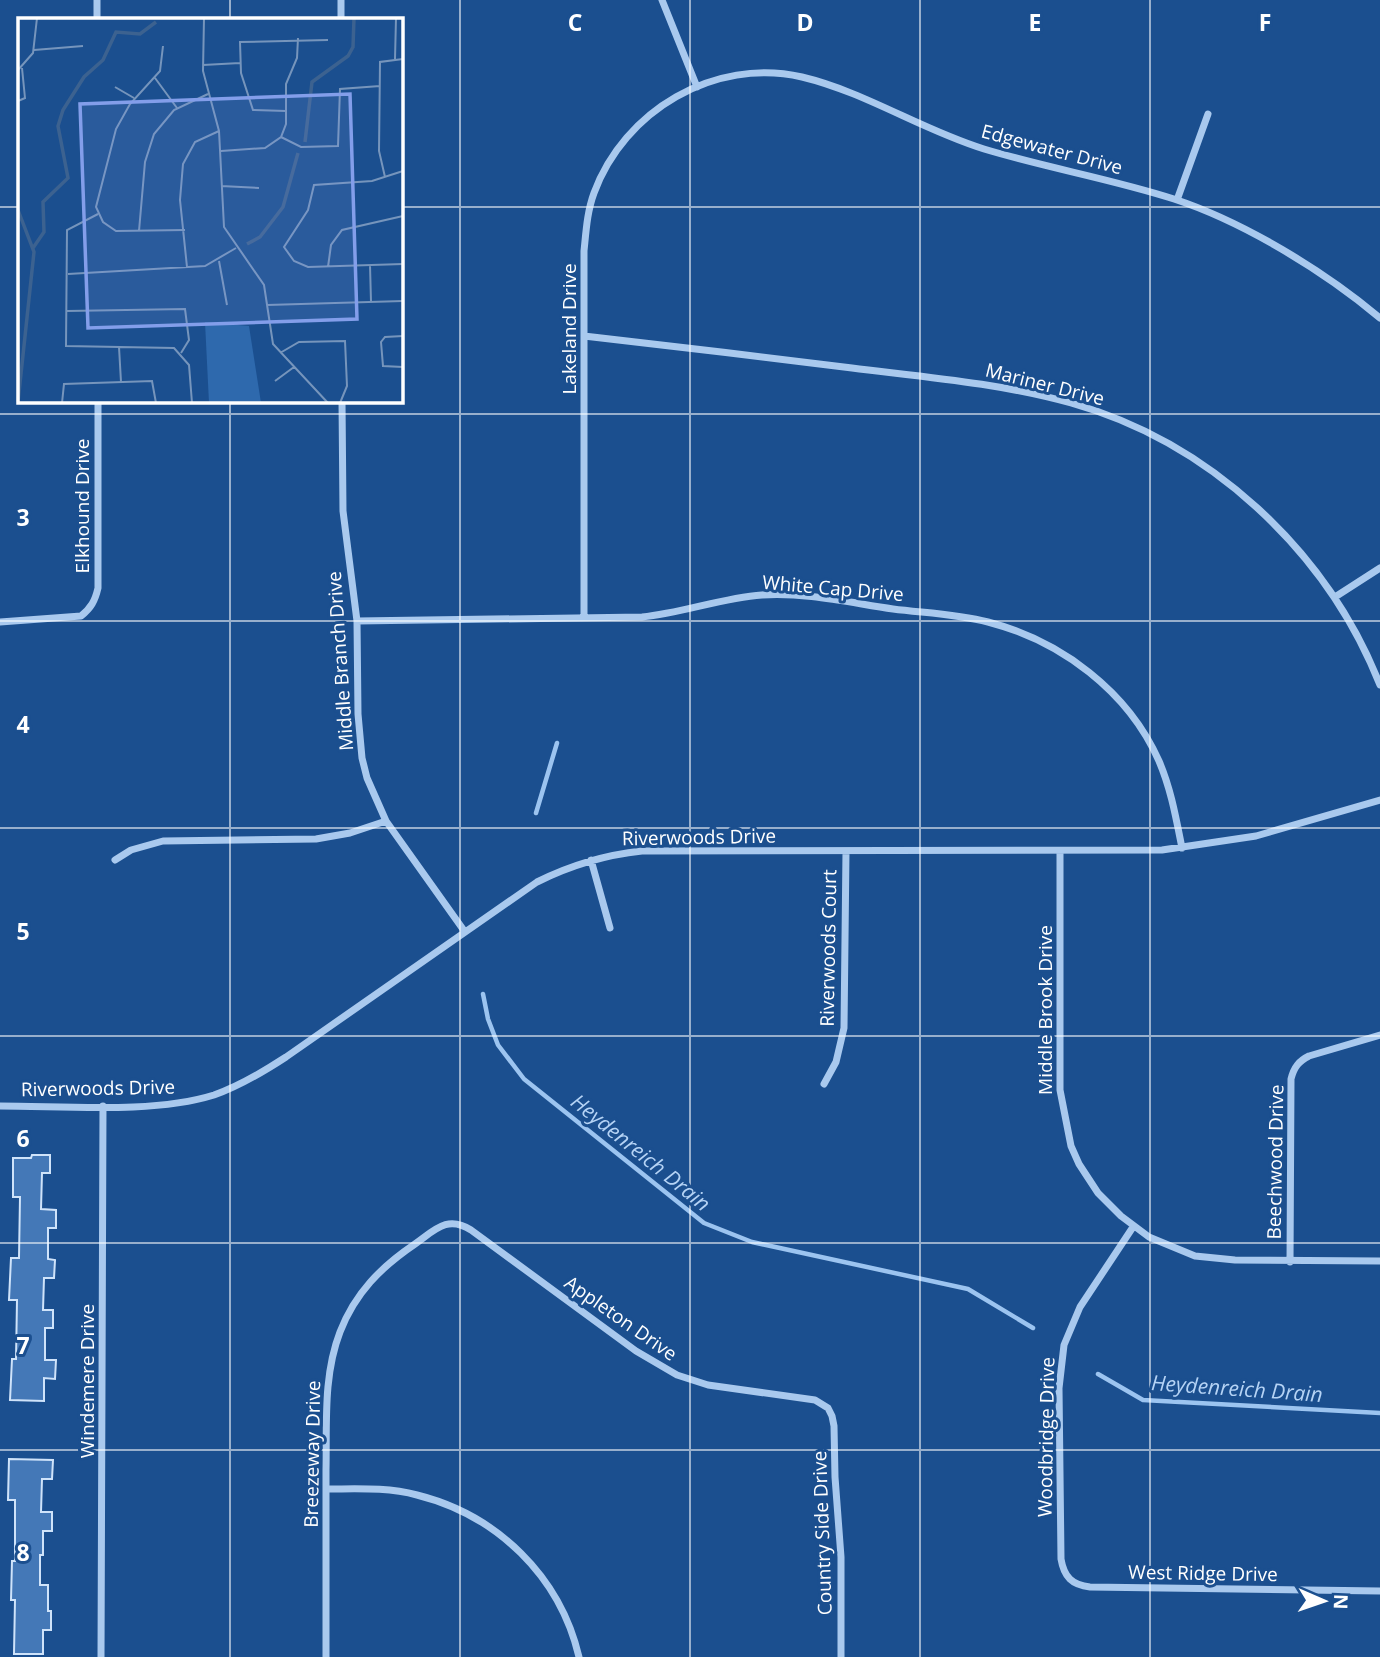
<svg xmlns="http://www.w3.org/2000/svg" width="1380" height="1657" viewBox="0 0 1380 1657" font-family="'Open Sans',sans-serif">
<rect width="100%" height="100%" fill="#1b4f8f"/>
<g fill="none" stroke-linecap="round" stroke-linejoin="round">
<!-- stream -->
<path stroke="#9cc4f0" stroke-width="4.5" d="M536 813 557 743
M483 994 488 1019 498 1045 524 1079 704 1223 752 1242 968 1289 1033 1328
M1098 1374 1143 1400 1380 1413"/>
</g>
<!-- building -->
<path fill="#4478b7" stroke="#cfe3fa" stroke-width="2" d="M32 1155H50V1173H42L41 1209 56 1210V1228H48V1259L55 1260 54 1278H44L43 1310H53V1328H45V1360H56L55 1379 44 1378V1401L10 1400 12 1359H16L17 1300H9L11 1258H19L20 1197H13V1158H31Z
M9 1459 53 1460 52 1479H42L41 1512H52V1531H43V1555H40V1585H48V1611H51V1630H43V1654H14L15 1600H11L12 1561H15V1500H8Z"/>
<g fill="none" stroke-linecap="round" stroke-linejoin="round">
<!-- minor -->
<path stroke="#a9c9ee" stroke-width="7" d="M97 0V19
M341 0V19
M662 0 697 87
M1177 200 1208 114
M584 336C673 346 763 357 852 368 925 377 999 383 1071 403 1210 442 1327 551 1380 685
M342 401 343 511 357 621 358 714 362 758 367 778 386 821 465 932
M1335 597 1380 568
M584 617V251C586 232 587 212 594 193 624 111 714 57 802 77 865 92 922 130 984 149 1047 168 1112 179 1174 199 1244 222 1324 271 1380 318
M357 621 642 617C683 613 721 598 762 595 805 592 851 603 893 609 925 613 957 614 988 622 1061 641 1128 691 1159 761 1171 789 1176 818 1182 848
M0 622 81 616C91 608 95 601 98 588V401
M1060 851V1090L1071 1146 1079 1164 1098 1193 1121 1216 1149 1237 1195 1256 1235 1260 1380 1261
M115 860 131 850 163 841 316 839 350 833 386 821
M591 860 610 928
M824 1084 836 1062 844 1028 846 851
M0 1106C65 1106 153 1114 214 1095 240 1086 263 1072 286 1057L537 882C571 865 604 855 642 851L1162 850 1256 836 1380 800
M1133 1227 1080 1307 1064 1345 1059 1388 1061 1559C1064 1577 1072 1585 1090 1587L1380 1591
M1290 1262 1291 1079C1294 1067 1299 1061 1309 1056L1380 1035
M326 1489C357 1489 387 1487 417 1495 497 1515 560 1576 579 1657
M101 1657 103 1106
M326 1657C326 1595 326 1532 326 1470 327 1424 323 1376 340 1332 355 1293 381 1267 415 1244 435 1230 447 1215 471 1230L636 1351 677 1375 708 1385 815 1400 828 1408 832 1416 834 1426 835 1477 841 1557V1657"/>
</g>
<!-- grid -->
<path fill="none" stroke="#fff" stroke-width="2" stroke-opacity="0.55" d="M230 0V19M460 0V1657M690 0V1657M920 0V1657M1150 0V1657M0 207H19M401 207H1380M230 401V1657M0 414H1380M0 621H1380M0 828H1380M0 1036H1380M0 1243H1380M0 1450H1380"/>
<g text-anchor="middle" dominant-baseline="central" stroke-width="6" stroke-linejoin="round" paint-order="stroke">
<!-- street labels -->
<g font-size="19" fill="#fff" stroke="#1b4f8f">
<text transform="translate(1052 149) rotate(15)">Edgewater Drive</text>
<text transform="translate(569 329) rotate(-90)">Lakeland Drive</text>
<text transform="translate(1045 384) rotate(14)">Mariner Drive</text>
<text transform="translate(82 506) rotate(-90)">Elkhound Drive</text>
<text transform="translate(833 588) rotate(5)">White Cap Drive</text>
<text transform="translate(340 661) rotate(-94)">Middle Branch Drive</text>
<text transform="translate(699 837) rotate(-1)">Riverwoods Drive</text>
<text transform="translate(828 948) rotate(-89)">Riverwoods Court</text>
<text transform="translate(1045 1010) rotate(-90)">Middle Brook Drive</text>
<text transform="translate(98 1088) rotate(-1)">Riverwoods Drive</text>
<text transform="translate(1275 1162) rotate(-89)">Beechwood Drive</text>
<text transform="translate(621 1318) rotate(35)">Appleton Drive</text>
<text transform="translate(87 1381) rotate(-90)">Windemere Drive</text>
<text transform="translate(1046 1437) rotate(-89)">Woodbridge Drive</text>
<text transform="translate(312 1454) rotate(-89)">Breezeway Drive</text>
<text transform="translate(822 1533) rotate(-92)">Country Side Drive</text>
<text transform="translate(1203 1573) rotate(1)">West Ridge Drive</text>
</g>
<!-- water labels -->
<g font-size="21" font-style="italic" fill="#b5d3f5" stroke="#1b4f8f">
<text transform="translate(641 1152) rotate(39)">Heydenreich Drain</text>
<text transform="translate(1237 1388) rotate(4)">Heydenreich Drain</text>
</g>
</g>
<!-- overview -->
<g transform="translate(18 18)">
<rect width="385" height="385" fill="#1b4f8f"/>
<path d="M187 304 231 308 243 385H191Z" fill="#2e69ad"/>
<path fill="none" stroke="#3c6290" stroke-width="3.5" d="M287 124 294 64 330 38 335 29 336 0M0 192 16 234 0 384M229 226 242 219 265 189 280 135M15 230 26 214 25 184 50 160 40 108 45 92 66 59 85 42 98 14 122 16 138 4"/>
<path fill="none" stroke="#7695bc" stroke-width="2" d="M186 0 185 53 201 113 206 209 246 267 255 326 310 385M145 28 142 53 112 86 98 111 78 189 85 204 98 213 167 212M16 32 65 28M377 41 378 0M185 47 222 45M0 52 15 35 19 0M137 60 159 90M97 69 116 80M0 83 7 80 4 50M268 93 235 92 223 55 222 24 310 22M263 119 283 129 320 128 322 71 362 68M203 133 247 130 263 119 268 106V66L279 40 280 20M385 153 354 163 296 167 290 192 266 229 276 243 290 249 385 246M367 159 361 133 362 44 385 41M203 168 241 170M80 196 49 212 48 328 156 330 171 347 174 385M121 213 127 144 136 116 156 92 190 76M201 243 209 287M352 247 353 284M169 249 162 182 165 146 177 124 201 113M310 249 313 227 324 212 385 198M50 256 187 248 218 230M249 287 385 283M49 293 167 291 171 322 163 335M385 318 367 319 363 324 365 348 385 349M101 329 103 364M262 335 281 324 327 323 329 368 322 385M257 363 276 349M44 385 46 366 134 363 138 385"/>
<path fill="#839eea" fill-opacity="0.15" stroke="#839eea" stroke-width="3.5" d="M332 76 339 301 70 310 62 86Z"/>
<rect width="385" height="385" fill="none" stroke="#fff" stroke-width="3.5"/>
</g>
<g font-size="23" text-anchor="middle" font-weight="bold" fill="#fff" stroke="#1b4f8f" stroke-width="6" stroke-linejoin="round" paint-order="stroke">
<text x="575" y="31">C</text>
<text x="805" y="31">D</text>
<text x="1035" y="31">E</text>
<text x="1265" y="31">F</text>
<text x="23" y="526">3</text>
<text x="23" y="733">4</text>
<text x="23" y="940">5</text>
<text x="23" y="1147">6</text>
<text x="23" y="1354">7</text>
<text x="23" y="1561">8</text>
</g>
<!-- north arrow -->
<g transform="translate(1324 1601) rotate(92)" stroke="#1b4f8f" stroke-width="5" paint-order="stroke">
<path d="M0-5L12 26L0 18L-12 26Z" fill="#ffffff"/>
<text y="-10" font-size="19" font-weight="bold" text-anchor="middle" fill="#ffffff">N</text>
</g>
</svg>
